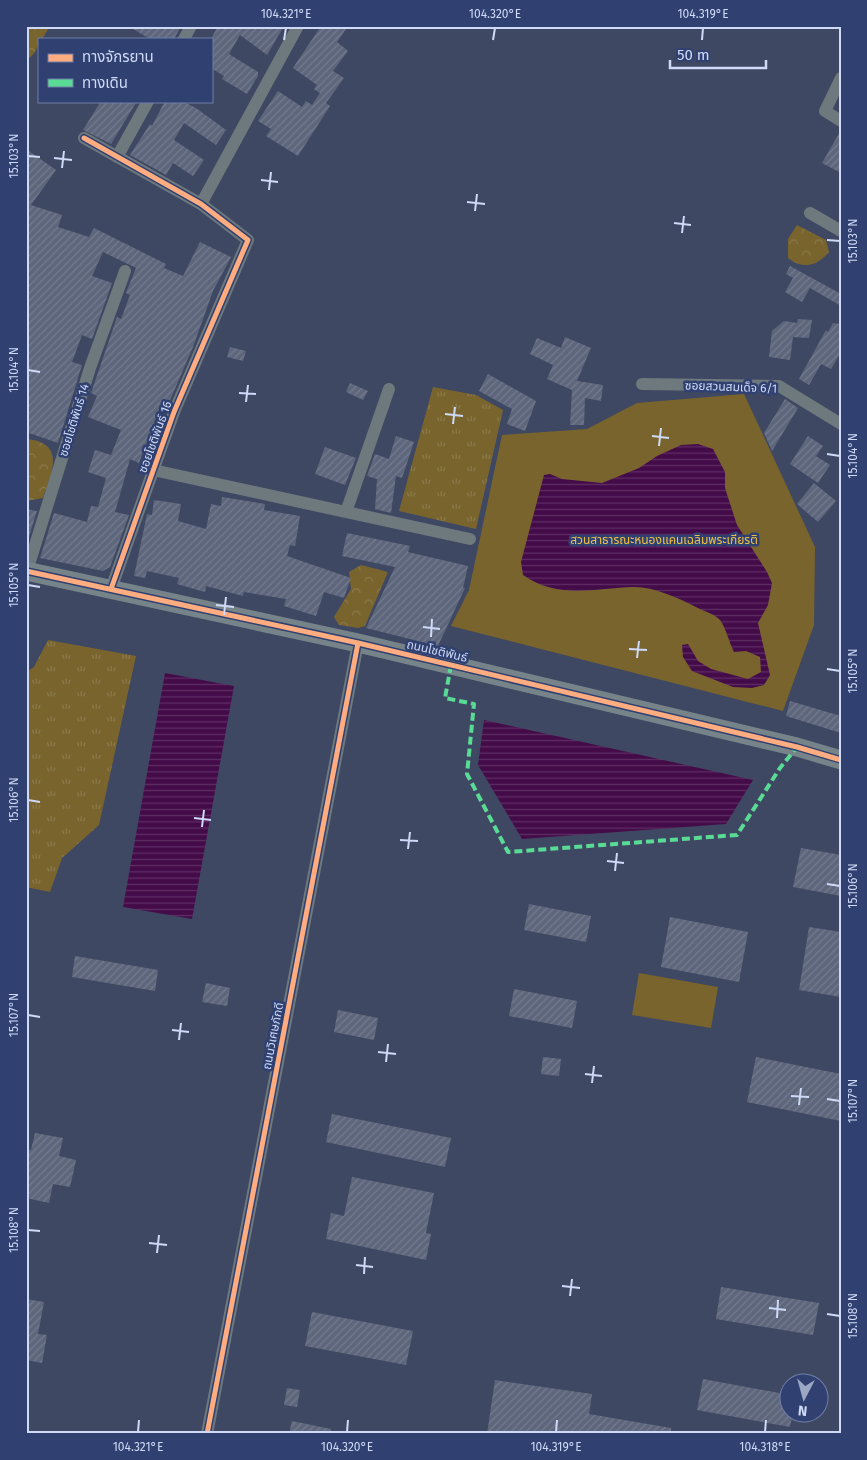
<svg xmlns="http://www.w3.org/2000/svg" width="867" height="1460" viewBox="0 0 867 1460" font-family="'Fira Sans','Noto Sans Thai',sans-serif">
<defs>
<pattern id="grass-tufts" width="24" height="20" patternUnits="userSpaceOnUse" patternTransform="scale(1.25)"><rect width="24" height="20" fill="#79642d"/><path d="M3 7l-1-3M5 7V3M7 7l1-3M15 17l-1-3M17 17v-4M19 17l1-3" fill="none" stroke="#8b7a4c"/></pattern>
<pattern id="forest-crowns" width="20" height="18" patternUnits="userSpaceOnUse" patternTransform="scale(1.25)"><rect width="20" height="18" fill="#79642d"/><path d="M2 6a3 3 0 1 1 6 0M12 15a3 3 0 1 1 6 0" fill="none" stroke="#8b7a4c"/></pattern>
<pattern id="water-rules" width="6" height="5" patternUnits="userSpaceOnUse" patternTransform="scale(1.25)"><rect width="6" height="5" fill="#440b49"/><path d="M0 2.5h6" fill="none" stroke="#5e2e64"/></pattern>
<pattern id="building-hatch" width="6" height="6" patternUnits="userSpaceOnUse" patternTransform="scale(1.25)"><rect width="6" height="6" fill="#5e667c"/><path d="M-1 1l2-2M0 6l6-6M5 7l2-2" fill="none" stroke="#747b8f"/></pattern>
</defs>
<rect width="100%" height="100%" fill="#3f4862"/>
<!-- grass -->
<path fill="url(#grass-tufts)" d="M433 387 476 395 503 410 476 529 399 511Z
M48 640 136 656 99 825 62 858 50 892 26 887V672L34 667Z"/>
<!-- forest -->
<path fill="url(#forest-crowns)" d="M26 26H50L42 39H39C39 47 34 56 26 60Z
M797 225 826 240 829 252C817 266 803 270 788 258V239Z
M26 439C66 442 52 473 43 498L26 501Z
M361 565 388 572 365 626 358 628 339 625 334 617 351 589 349 572Z"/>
<!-- park -->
<path fill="#79642d" d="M744 394 815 547 814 625 783 711 451 626 469 590 502 435 587 429 637 403Z
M639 973 718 987 711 1028 632 1015Z"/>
<!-- water -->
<path fill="url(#water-rules)" d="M698 444 713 449 725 472V488L737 525 767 572 772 583 768 605 758 623 770 675 764 685 752 688 733 687 692 671 683 657 682 645 688 644 698 661 711 669 748 679 761 672 760 657 746 651 734 652C729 642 726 628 720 620 715 614 703 611 696 607 678 598 655 587 634 587 594 588 559 600 523 575L521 562 544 475 550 474 562 479 602 483 639 468 657 456 681 445Z
M165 673 234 686 192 919 123 907Z
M484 720 753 780 726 824 522 839 478 765Z"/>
<!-- building -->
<path fill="url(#building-hatch)" d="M128 26H181L174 39H150Z
M218 26H284L267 55 240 35 229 54 258 72V76L247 94 222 79 224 76 211 68V39Z
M321 26H348L337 42 348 51 333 71 344 78 326 103 330 106 298 156 266 136 271 129 258 121 278 91 302 107 306 101 312 105 320 93 314 89 317 85 293 68Z
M101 101H137L111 144 83 130Z
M165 101H182L196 108 226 130 216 145 184 123 174 140 204 160 193 176 173 163 166 175 130 155 150 124 152 126Z
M841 130V173L822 163Z
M26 149 56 170 31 205 62 215 58 227 89 237 94 228 166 264 164 268 183 276 200 242 231 257 213 291 193 347 165 412 159 409 139 463 130 459 115 512 129 515 110 567 103 571 40 558 54 513 87 522 91 506 98 507 106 478 88 472 95 450 111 455 121 430 88 417 97 396 91 393 117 317 121 319 130 295 126 293 136 268 103 252 92 276 112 283 92 339 82 335 72 362 82 365 58 443 26 432Z
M790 266 841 294V306L810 288 802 302 785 292 793 278 786 274Z
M798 319 812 320 809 338 793 337 790 360 769 357 772 331 784 321 797 323Z
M833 323 841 324V352L831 369 821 364 809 385 799 379 826 330 828 332Z
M565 337 591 348 577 381 603 385 601 401 585 398 584 425H570L572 390 547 379 553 365 530 354 537 338 561 348Z
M230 347 246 351 243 361 227 357Z
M488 374 536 401 525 431 507 424 512 409 479 391Z
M350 383 368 391 363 400 346 392Z
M785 399 798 408 772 451 764 433Z
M396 436 414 442 402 478 396 476 391 513 375 509 377 479 367 476 375 454 389 459Z
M808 436 823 446 816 456 830 465 818 483 790 464Z
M325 447 356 458 345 485 315 474Z
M814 483 836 501 818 522 797 504Z
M222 497 265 504 264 510 300 516 295 546 290 545 287 556 351 578 344 598 324 592 316 616 284 606 286 599 244 592 243 596 206 586 205 592 177 584 179 578 147 571 145 578 134 576 147 514 152 515 154 500 181 504 178 521 206 529 211 504 221 506Z
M26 509 37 511 26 546Z
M347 533 410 546 408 552 468 566 463 588H465L438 646 366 628 395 567 342 556Z
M790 701 841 716V733L786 716Z
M801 848 841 855V896L793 887Z
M529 904 591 916 586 942 524 930Z
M670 917 748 932 739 982 661 967Z
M809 927 841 932V997L799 990Z
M75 956 158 970 155 991 72 977Z
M206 983 230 988 227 1006 202 1002Z
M514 989 577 1001 572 1028 509 1016Z
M338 1010 378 1018 374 1040 334 1032Z
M543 1057 561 1059 559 1076 541 1074Z
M756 1057 841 1074V1121L747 1102Z
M332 1114 451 1138 445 1167 326 1142Z
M35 1133 63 1138 59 1156 76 1160 70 1187 53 1184 49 1203 26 1198V1149L31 1150Z
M352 1177 434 1193 426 1233 431 1234 426 1260 326 1239 331 1213 344 1216Z
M721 1287 819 1303 813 1335 716 1319Z
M26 1299 44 1302 38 1334 47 1335 42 1363 26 1360Z
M312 1312 413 1331 406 1365 305 1346Z
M703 1379 790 1395V1412H793L790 1427 697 1410Z
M495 1380 592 1394 589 1414 671 1428V1434H487Z
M287 1388 300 1390 297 1407 284 1405Z
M292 1421 331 1429V1434H289Z"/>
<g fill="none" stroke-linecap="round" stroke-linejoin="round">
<!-- street -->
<path stroke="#6e797e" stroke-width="12" d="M184 39 191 26
M841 78 825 111 841 121
M84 138 201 204 248 240 174 412 111 589
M117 157 148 101
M201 204 298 26
M810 213 841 231
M642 384 779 386 841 424
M153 470 470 539
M346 512 389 389
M27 571 90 368 125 271
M207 1434 358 643"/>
<!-- secondary -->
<path stroke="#76848a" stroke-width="19" d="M26 571 358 643 797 747 841 760"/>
<!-- quiet -->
<path stroke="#5adb95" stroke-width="4" stroke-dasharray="8 4" stroke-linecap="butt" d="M451 665 445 698 474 704 467 774 508 852 737 835 780 768 797 747"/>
<defs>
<path id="cycleway" d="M84 138 201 204 248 240 174 412 111 589
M26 571 358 643 797 747 841 760
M207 1434 358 643"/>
</defs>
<!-- cycleway casing -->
<use href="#cycleway" stroke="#304171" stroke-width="8"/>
<!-- cycleway -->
<use href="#cycleway" stroke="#ffac80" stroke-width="5"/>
</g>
<!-- ticks -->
<path fill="none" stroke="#cedaf7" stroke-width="2" d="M284 40 286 28M493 40 495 28M702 40 703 28M28 156 40 157M54 158 72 160M62 168 64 151M261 180 278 182M269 190 271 172M467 202 485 204M475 211 477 194M674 223 691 225M682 233 684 216M827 240 840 241M28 370 40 372M239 393 256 394M246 402 248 385M445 414 463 416M453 424 455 407M652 436 669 438M659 446 661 428M827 454 840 456M28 585 40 587M216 605 234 607M224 615 226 597M423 627 440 629M431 637 432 619M629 649 647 650M637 658 639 641M827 669 840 671M28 800 40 802M194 818 211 820M202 827 204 810M400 840 418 841M408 849 410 832M607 861 624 863M615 871 617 853M827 884 840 886M28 1015 40 1017M172 1030 189 1032M179 1040 181 1023M378 1052 396 1054M386 1062 388 1044M585 1074 602 1076M592 1083 594 1066M791 1096 809 1097M827 1099 840 1101M799 1105 801 1088M28 1230 40 1231M149 1243 167 1245M157 1253 159 1235M356 1265 373 1267M364 1274 365 1257M562 1286 580 1288M570 1296 572 1279M769 1308 786 1310M827 1314 840 1316M777 1318 778 1300M138 1432 139 1420M347 1432 348 1420M556 1432 557 1420M765 1432 766 1420"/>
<g text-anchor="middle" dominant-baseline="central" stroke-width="5" stroke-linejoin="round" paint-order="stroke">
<!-- street labels -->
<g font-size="12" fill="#cedaf7" stroke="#304171">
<text transform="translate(731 387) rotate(2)">ซอยสวนสมเด็จ 6/1</text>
<text transform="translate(74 420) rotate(-73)">ซอยโชติพันธ์ 14</text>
<text transform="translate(155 437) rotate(-70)">ซอยโชติพันธ์ 16</text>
<text transform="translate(437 651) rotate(13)">ถนนโชติพันธ์</text>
<text transform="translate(273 1036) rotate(-79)">ถนนวิเศษภักดี</text>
</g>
<!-- park labels -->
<g font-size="12" fill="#f0c046" stroke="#304171">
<text x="664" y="540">สวนสาธารณะหนองแคนเฉลิมพระเกียรติ</text>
</g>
</g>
<!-- border -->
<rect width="867" height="1460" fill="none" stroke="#304171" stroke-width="55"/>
<!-- legend -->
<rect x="38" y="38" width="175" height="65" fill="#304171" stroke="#6f7ea7"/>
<rect x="48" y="54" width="25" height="8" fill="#ffac80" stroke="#6f7ea7"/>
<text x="82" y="62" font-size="15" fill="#cedaf7">ทางจักรยาน</text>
<rect x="48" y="79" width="25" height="8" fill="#5adb95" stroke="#6f7ea7"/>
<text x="82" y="88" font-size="15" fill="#cedaf7">ทางเดิน</text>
<!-- north arrow -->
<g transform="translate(804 1398) rotate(186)"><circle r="24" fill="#304171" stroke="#6f7ea7"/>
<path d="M0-4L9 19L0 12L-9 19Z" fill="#9ca7c3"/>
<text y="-8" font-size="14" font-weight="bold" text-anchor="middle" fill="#cedaf7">N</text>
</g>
<!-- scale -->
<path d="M670 60v8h96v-8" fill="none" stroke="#cedaf7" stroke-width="2.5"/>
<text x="677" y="60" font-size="15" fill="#cedaf7" stroke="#304171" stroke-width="4" paint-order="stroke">50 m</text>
<rect x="28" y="28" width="812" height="1404" fill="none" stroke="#cedaf7" stroke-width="2"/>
<g font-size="12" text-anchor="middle" fill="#cedaf7">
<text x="286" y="18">104.321°E</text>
<text x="495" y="18">104.320°E</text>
<text x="703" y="18">104.319°E</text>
<text transform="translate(14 156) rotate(-90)" y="4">15.103°N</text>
<text transform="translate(853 241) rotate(-90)" y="4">15.103°N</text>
<text transform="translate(14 370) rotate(-90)" y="4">15.104°N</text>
<text transform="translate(853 456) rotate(-90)" y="4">15.104°N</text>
<text transform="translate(14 585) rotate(-90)" y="4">15.105°N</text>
<text transform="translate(853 671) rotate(-90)" y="4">15.105°N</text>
<text transform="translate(14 800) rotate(-90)" y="4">15.106°N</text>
<text transform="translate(853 886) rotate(-90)" y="4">15.106°N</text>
<text transform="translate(14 1015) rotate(-90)" y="4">15.107°N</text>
<text transform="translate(853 1101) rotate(-90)" y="4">15.107°N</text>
<text transform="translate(14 1230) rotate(-90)" y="4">15.108°N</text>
<text transform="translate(853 1316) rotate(-90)" y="4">15.108°N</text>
<text x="138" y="1451">104.321°E</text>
<text x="347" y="1451">104.320°E</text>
<text x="556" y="1451">104.319°E</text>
<text x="765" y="1451">104.318°E</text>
</g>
</svg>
